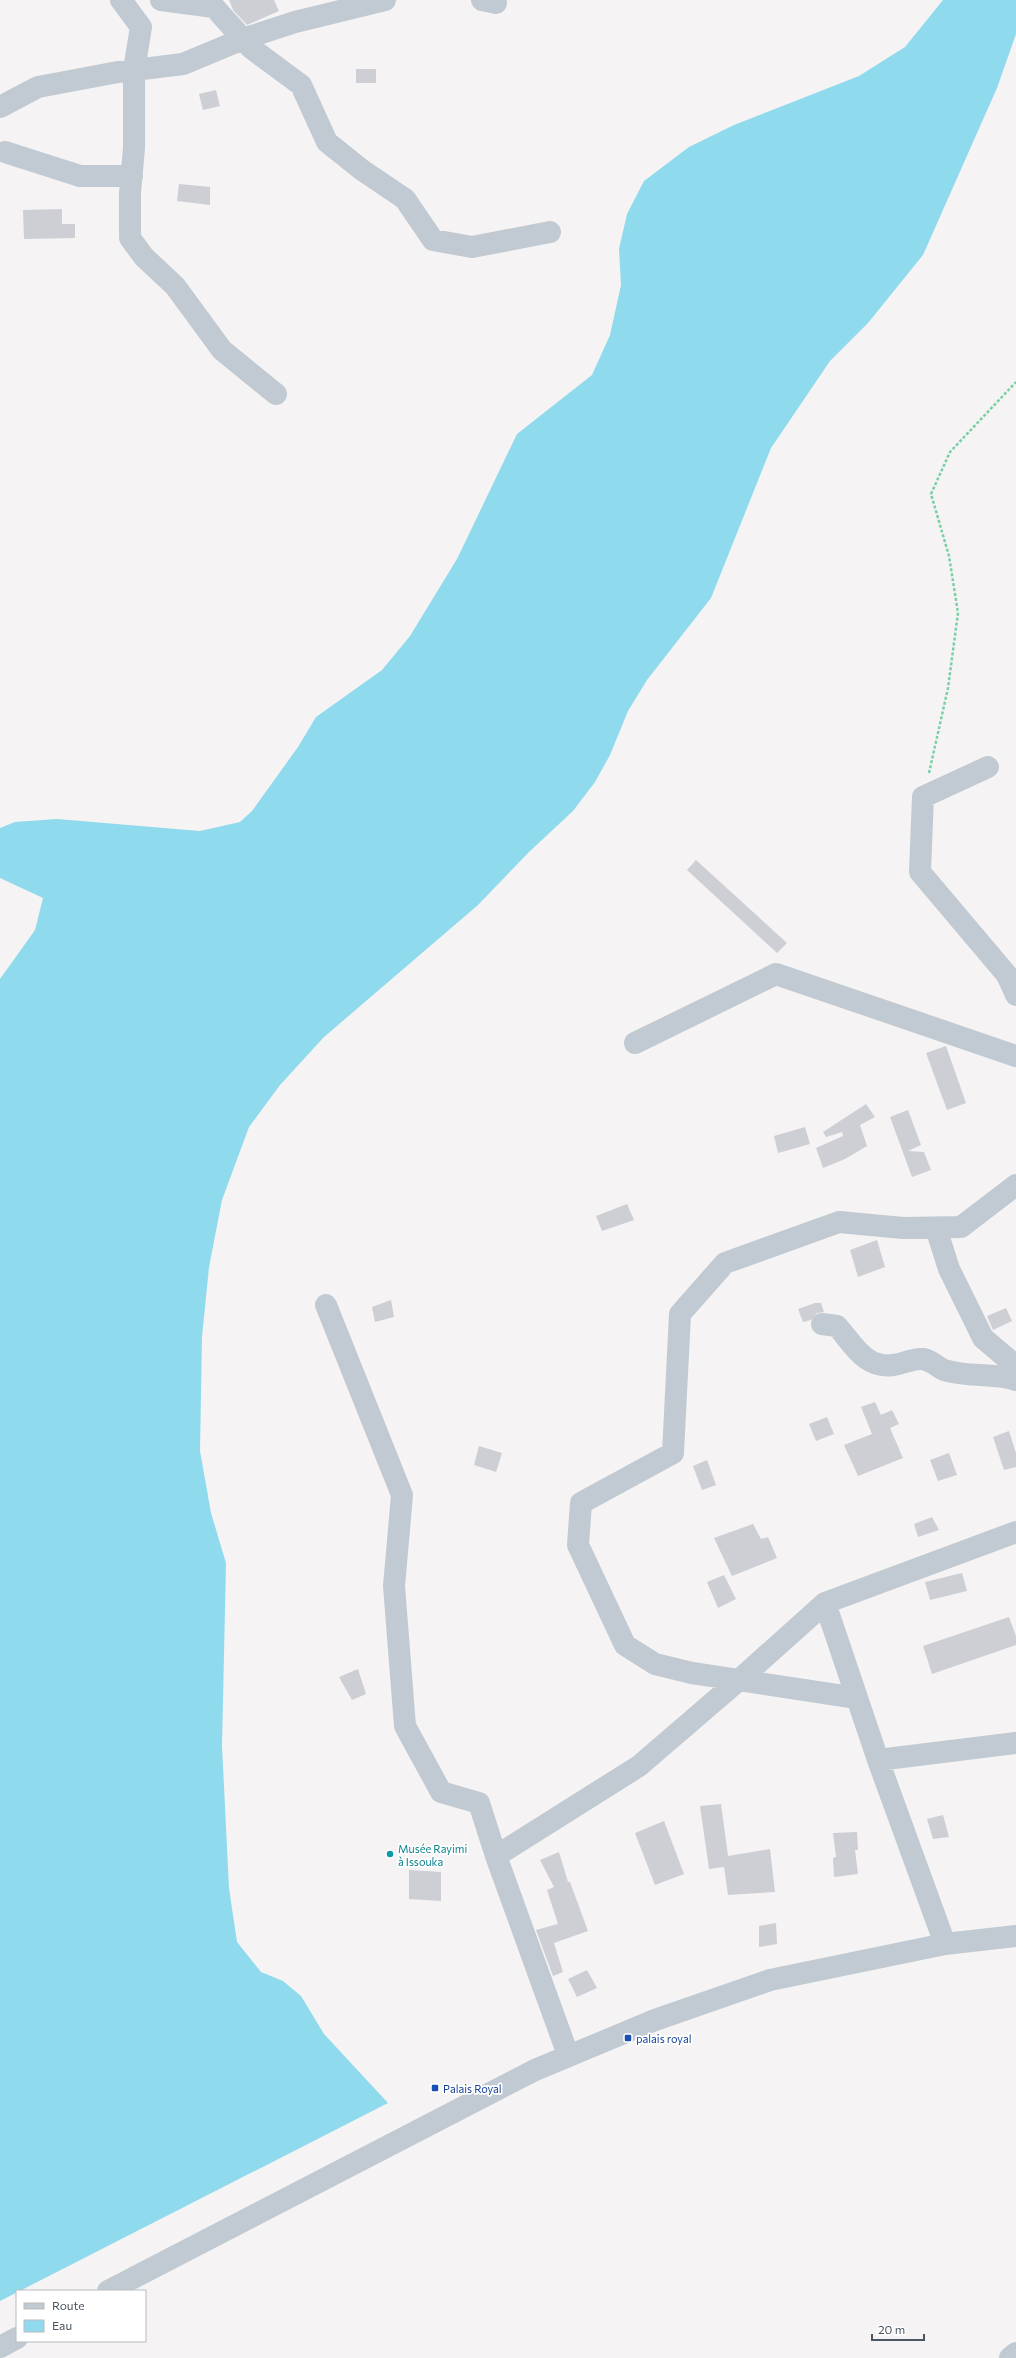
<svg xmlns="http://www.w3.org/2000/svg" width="1016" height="2358" viewBox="0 0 1016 2358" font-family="Commissioner,sans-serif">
<rect width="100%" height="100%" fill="#f5f3f3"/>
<!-- water -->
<path fill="#90daee" d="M943 0H1016V34L997 88 923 255 868 323 830 361 771 448 711 598 647 680 628 711 610 755 595 782 573 811 529 852 478 905 324 1037 280 1085 249 1127 222 1200 209 1267 202 1337 200 1451 211 1513 226 1563 222 1746 229 1888 237 1942 261 1972 283 1981 301 1996 324 2034 388 2103 0 2301V979L35 930 43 898 0 878V828L15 822 57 819 200 831 240 822 252 811 298 747 316 717 382 670 410 636 457 559 517 434 592 375 610 335 621 285 619 249 627 214 644 181 689 147 734 125 859 76 905 47Z"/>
<!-- building -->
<path fill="#cdcfd5" d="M229 0H274L279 11 247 25 233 10Z
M356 69H376V83H356Z
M216 90 220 106 203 110 199 94Z
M179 184 210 187V205L177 201Z
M62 209V224H75V238L24 239 23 210Z
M696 860 787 943 777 953 687 870Z
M946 1046 966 1103 947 1110 926 1053Z
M866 1104 875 1117 860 1125 867 1146 845 1159 823 1168 816 1148 843 1136 842 1132 826 1137 823 1132Z
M908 1110 921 1145 908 1151 924 1152 931 1170 912 1177 890 1117Z
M805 1127 810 1144 778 1153 774 1136Z
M627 1204 634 1220 602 1231 596 1216Z
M877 1240 885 1267 858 1277 850 1250Z
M391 1300 394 1317 375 1322 372 1307Z
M815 1303H821L824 1312 817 1313 811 1320 803 1322 798 1309Z
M1006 1308 1012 1321 993 1330 987 1316Z
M875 1402 881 1415 892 1410 899 1424 890 1428 903 1458 858 1476 844 1445 872 1434 861 1407Z
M827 1417 834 1434 816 1441 809 1424Z
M1009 1431 1016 1453V1467L1004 1470 993 1437Z
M479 1446 502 1453 496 1472 474 1465Z
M949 1453 957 1475 938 1481 930 1460Z
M707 1460 716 1485 702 1490 693 1466Z
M932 1517 939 1530 918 1537 914 1524Z
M753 1524 761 1539 768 1537 777 1558 732 1576 714 1538Z
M962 1573 967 1591 930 1600 925 1582Z
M724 1575 736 1599 718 1608 707 1582Z
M1009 1617 1016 1636V1645L932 1674 923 1646Z
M358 1669 366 1694 352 1700 339 1677Z
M721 1804 728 1856 770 1849 775 1892 728 1895 724 1867 709 1869 700 1806Z
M943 1815 949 1837 933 1839 927 1819Z
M664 1821 684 1874 655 1885 635 1833Z
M857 1832 858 1850H855L858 1874 834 1877 833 1858 836 1857 833 1833Z
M559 1852 568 1882H570L588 1931 554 1943 563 1972 553 1976 536 1930 558 1924 547 1890 554 1887 540 1860Z
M409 1870 441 1872V1901L409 1899Z
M776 1923 777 1944 759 1947V1926Z
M587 1970 597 1988 577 1997 568 1979Z"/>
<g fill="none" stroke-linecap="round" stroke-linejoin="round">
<!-- path -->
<path stroke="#7ad0a6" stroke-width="2.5" stroke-dasharray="3 2" stroke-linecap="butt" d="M929 773 948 688 958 613 949 556 931 494 950 452 1016 382"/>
<!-- minor -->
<path stroke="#c1cad2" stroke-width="22" d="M121 0 141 27 134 70V148L130 193V238L144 257 175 286 222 350 276 394
M161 0 214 7 251 48 301 85 327 142 362 170 405 199 433 240 472 247 550 232
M482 0 496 3
M0 107 38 87 118 72 183 64 243 39 295 22 385 0
M5 152 80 176H132
M988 767 923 797 920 872 1007 975 1016 995
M635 1043 776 974 1016 1056
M936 1228 949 1269 983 1338 1016 1366
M326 1305 402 1495 394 1586 405 1726 441 1792 479 1803 496 1856
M822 1324 837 1326C853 1344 865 1369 893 1365 904 1364 912 1358 923 1359 931 1360 937 1367 944 1370 970 1378 992 1372 1016 1380
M825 1603 878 1760 945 1944
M857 1698 692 1673 655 1664 625 1645 578 1545 581 1503 673 1453 680 1314 725 1263 839 1222 903 1228 961 1227 1016 1185
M878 1760 1016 1743
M568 2055 496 1856 639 1766 739 1680 825 1603 1016 1532
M108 2291 535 2070 655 2020 770 1980 945 1944 1016 1936
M0 2347 17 2338
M1010 2358 1016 2353"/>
</g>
<!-- markers -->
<circle fill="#0f9aa8" stroke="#fff" stroke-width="1.5" cx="390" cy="1854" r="4"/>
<g fill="#1a4fb4" stroke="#fff" stroke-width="1.5">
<rect x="624" y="2034" width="8" height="8" rx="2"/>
<rect x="431" y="2084" width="8" height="8" rx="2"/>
</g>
<g text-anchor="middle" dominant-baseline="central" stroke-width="3.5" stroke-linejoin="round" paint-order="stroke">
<!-- culture labels -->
<g font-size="11" fill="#0d838f" stroke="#fff" text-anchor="start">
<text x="398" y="1848">Musée Rayimi<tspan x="398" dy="13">à Issouka</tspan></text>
</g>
<!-- transit labels -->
<g font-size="11" fill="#164399" stroke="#fff" text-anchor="start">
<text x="636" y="2038">palais royal</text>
<text x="443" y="2088">Palais Royal</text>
</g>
</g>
<!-- legend -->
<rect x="16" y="2290" width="130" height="52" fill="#ffffff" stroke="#b7bbc0"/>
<rect x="24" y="2303" width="20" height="6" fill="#c1cad2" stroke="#b7bbc0"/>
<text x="52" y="2310" font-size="12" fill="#4a5661">Route</text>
<rect x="24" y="2320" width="20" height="12" fill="#90daee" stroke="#b7bbc0"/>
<text x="52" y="2330" font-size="12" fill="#4a5661">Eau</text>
<!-- scale -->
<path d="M872 2334v6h52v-6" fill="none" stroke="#4a5661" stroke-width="2"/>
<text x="878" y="2334" font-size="12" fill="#4a5661" stroke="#ffffff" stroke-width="3" paint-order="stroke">20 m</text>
</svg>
